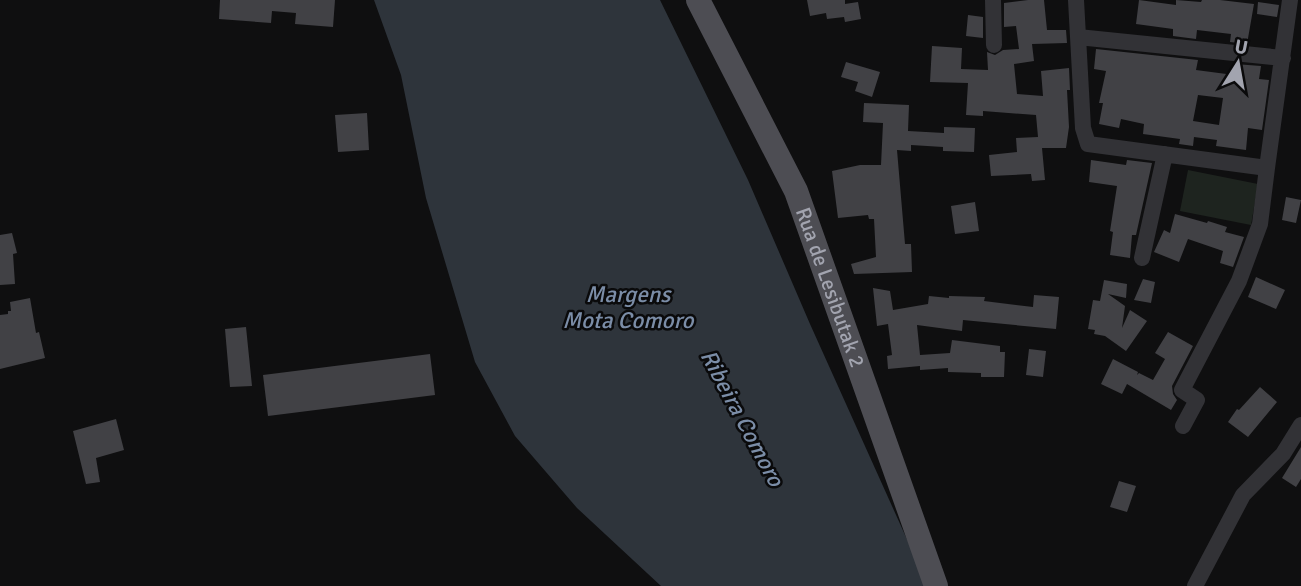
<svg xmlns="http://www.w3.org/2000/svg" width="1301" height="586" viewBox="0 0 1301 586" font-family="Signika,sans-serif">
<rect width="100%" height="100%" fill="#0f0f10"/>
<!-- green -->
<path fill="#1e241f" d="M1188 170 1258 184 1251 225 1180 211Z"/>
<!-- water -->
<path fill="#2e343b" d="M374 0H660L748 180 810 324 928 586H661L577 508 515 436 475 362 426 198 401 75Z"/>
<!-- building -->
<path fill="#414145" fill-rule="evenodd" d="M220 0H335L333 27 295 24 296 13 272 11 271 23 219 19Z
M807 0H845V4L858 2 861 19 845 22 844 17 827 19 826 13 810 16Z
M1028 0H1044L1047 30H1066L1067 43 1032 44 1034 61 1014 64 1017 94 1043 96 1041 71 1069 68 1070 90H1067L1069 127 1066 148H1042L1045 180 1032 181 1031 174 991 176 989 155 1017 152 1016 138 1038 137 1036 115 983 111V116L966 115 968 83 930 82 932 46 962 48 961 69 988 70 987 52 995 55 1003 50 1019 49 1016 26 1004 27V3Z
M1139 0 1176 5V0L1201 2 1202 0H1220L1254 4 1247 44 1230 42 1231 34 1197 30 1196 39 1173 36V29L1136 24Z
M1258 2 1279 5 1277 17 1257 14Z
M968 15 983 17V38L966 36Z
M1096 49 1198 60 1196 70 1234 75 1235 64 1261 66 1259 79 1269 80 1262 130 1248 128 1246 150 1216 146 1217 140 1194 137 1193 146 1179 144 1180 139 1143 134 1144 124 1121 119 1119 128 1099 124 1103 103H1099L1106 71 1094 69ZM1198 95 1223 98 1219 125 1193 121Z
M846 62 880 72 872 97 855 91 858 82 841 77Z
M864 103 909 105 908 131 944 133V127L975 128 974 152 943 151V147L911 145V151L897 150 905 244H911L912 272 854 274 851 264 876 257 874 219H869L868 215 838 218 832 171 860 165H881L883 123 863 122Z
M367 113 369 150 338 152 335 115Z
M1091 160 1126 165 1127 160 1152 163 1136 235H1132L1130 258 1110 255 1113 232 1110 231 1117 186 1089 182Z
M1286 197 1301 200 1296 223 1282 220Z
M975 202 979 231 955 234 951 206Z
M1175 214 1207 223 1208 221 1227 227 1225 232 1244 237 1233 267 1220 263 1223 251 1188 239 1179 262 1154 252 1164 230 1170 233Z
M12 233 17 253 13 254 15 284 0 285V235Z
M1256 277 1285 290 1276 309 1248 297Z
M1143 279 1155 282 1151 303 1134 300Z
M1104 280 1127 284 1126 298 1108 294 1125 306 1122 328 1130 310 1147 321 1126 351 1105 336 1094 334 1095 330 1088 329 1093 300 1100 301Z
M873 288 890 291 893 310 928 304 929 296 949 298V296L985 297 984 301 1033 307 1034 295 1059 297 1056 329 963 320 962 331 917 325 920 355 950 353 952 340 1000 346V352H1005L1004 377H981V373L948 372V368L920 370V366L888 369 887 356 892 355 888 324 877 326Z
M30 298 36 333 39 332 45 358 0 369V315L8 314V311H11L10 302Z
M246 327 252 386 230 387 225 329Z
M1168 332 1193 346 1172 386 1173 394 1177 400 1171 410 1127 384 1122 394 1101 384 1113 359 1138 372 1137 375 1139 373 1153 380 1165 359 1155 353Z
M1029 349 1046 351 1043 377 1026 375Z
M430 354 435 395 268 416 263 375Z
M1260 387 1277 402 1248 437 1228 422 1237 409 1239 410Z
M116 419 124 450 96 458 100 482 86 484 73 431Z
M1301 447V479L1296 487 1282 478Z
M1119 481 1136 486 1127 512 1110 507Z"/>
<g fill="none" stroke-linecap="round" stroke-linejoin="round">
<!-- minor -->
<path stroke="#323236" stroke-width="16" d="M993 0 994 45
M1076 0 1083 128 1088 144 1267 168 1290 0
M1078 37 1283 58
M1142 258 1165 154
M1183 426 1197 400 1182 390 1239 281 1260 224 1267 168
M1195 586 1243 495 1283 454 1301 425"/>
<!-- primary -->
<path stroke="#4d4d53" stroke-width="24" id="s1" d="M698 0 796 191 936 586"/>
</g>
<g text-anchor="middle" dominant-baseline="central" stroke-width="5" stroke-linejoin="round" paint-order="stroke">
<!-- street labels -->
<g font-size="21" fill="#a2a4af" stroke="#0a0a0b">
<text stroke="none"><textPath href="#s1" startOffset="317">Rua de Lesibutak 2</textPath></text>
</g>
<!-- water labels -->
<g font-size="23" font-style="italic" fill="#7b8da7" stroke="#0a0a0b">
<text x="628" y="294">Margens<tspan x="628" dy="26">Mota Comoro</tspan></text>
<text transform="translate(742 418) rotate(62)">Ribeira Comoro</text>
</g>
</g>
<!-- north arrow -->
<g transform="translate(1238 63) rotate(11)" stroke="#0a0a0b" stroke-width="5" paint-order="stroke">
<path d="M0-5L12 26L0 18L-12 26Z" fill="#a2a4af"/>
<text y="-10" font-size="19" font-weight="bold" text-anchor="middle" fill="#a2a4af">U</text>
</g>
</svg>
